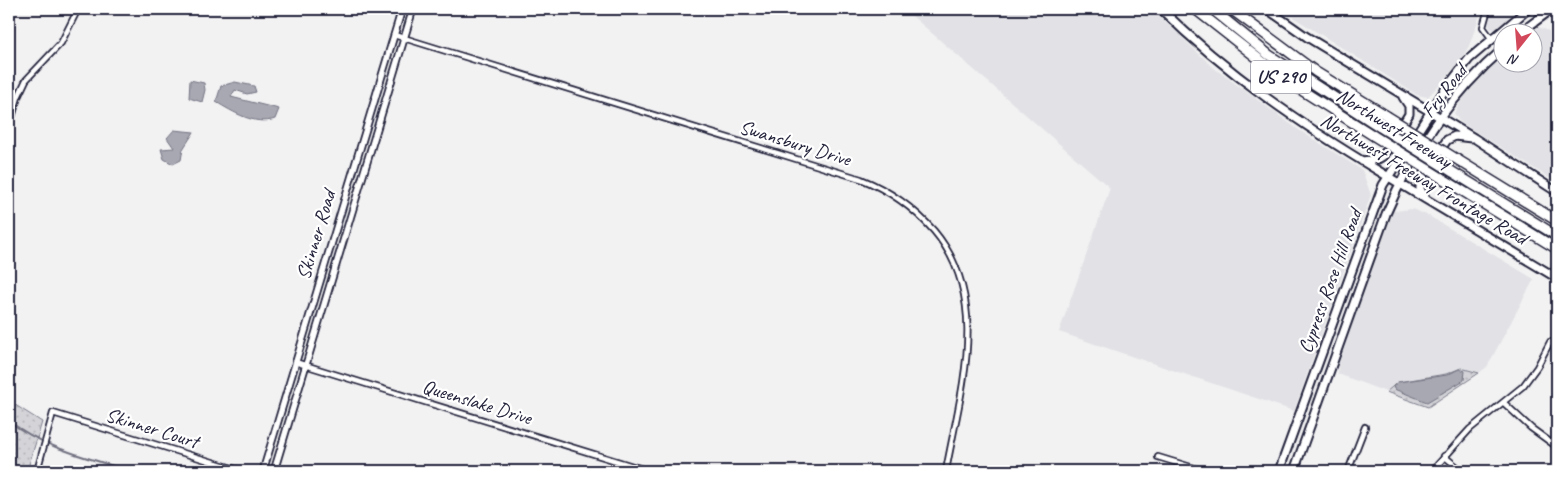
<svg xmlns="http://www.w3.org/2000/svg" width="1566" height="480" viewBox="0 0 1566 480" font-family="Caveat,sans-serif">
<defs>
<pattern id="grass-dots" width="8" height="8" patternUnits="userSpaceOnUse" patternTransform="scale(1.25)"><rect width="8" height="8" fill="#d3d3d8"/><path d="M2 2h.1M6 6h.1" fill="none" stroke="#b5b5ba" stroke-width="1.8" stroke-linecap="round"/></pattern>
</defs>
<rect width="100%" height="100%" fill="#f2f2f3"/>
<filter id="ink" filterUnits="userSpaceOnUse"><feTurbulence type="fractalNoise" baseFrequency=".02" numOctaves="2"/><feDisplacementMap in="SourceGraphic" scale="10" xChannelSelector="R" yChannelSelector="G"/><feConvolveMatrix kernelMatrix="1 2 1 2 8 2 1 2 1" color-interpolation-filters="sRGB"/></filter>
<g filter="url(#ink)">
<!-- built -->
<path fill="#e2e2e6" d="M904 9H1152L1214 68 1299 130 1362 170 1371 195 1294 411 1059 332 1110 188Z
M1280 9H1482L1469 46 1459 63 1428 97 1417 95Z
M1493 9H1523L1496 30 1491 29 1488 24Z
M1538 27 1552 32 1557 38V183L1459 121 1454 113 1471 86 1503 55 1504 62H1534V32H1532Z
M1412 209 1429 216 1534 279 1487 367 1479 373 1461 368 1446 374 1398 382 1386 392 1338 374V365L1387 222 1393 211Z"/>
<!-- grass -->
<path fill="url(#grass-dots)" stroke="#7a7a8a" d="M1461 368 1479 373 1428 407 1386 392 1398 382 1446 374Z
M9 401 42 422 27 471H9Z"/>
<!-- water -->
<path fill="#a8a8b2" stroke="#727282" d="M190 80 204 83 205 90 202 102 189 98Z
M235 82 254 86 256 92 247 94 235 90 231 97 279 109 275 119C255 126 233 112 216 102L221 86Z
M174 130 194 132 183 149 181 160 173 164 164 159 161 149 174 148 167 138Z
M1459 369 1465 371 1464 380 1427 402 1394 389 1393 386 1398 382 1447 375Z"/>
<g fill="none" stroke-linecap="round" stroke-linejoin="round">
<!-- stream -->
<path stroke="#727282" stroke-width="2" d="M9 421C43 448 89 458 130 471"/>
<defs>
<path id="minor" d="M1488 9 1483 27 1491 38
M394 35 861 179C891 191 913 207 934 231 992 300 960 392 946 471
M9 127 18 97 26 80 61 43 78 9
M295 362 649 471
M1504 403 1531 428 1557 447
M1444 456 1462 471
M1158 457 1204 471
M37 471 53 413 242 471
M1348 471 1365 427
M1432 471 1470 429 1523 386 1537 367 1550 342 1557 348"/>
<path id="tertiary" d="M263 471 402 9
M274 471 413 9"/>
<path id="secondary" d="M1161 9C1227 74 1302 125 1382 173 1440 208 1498 243 1557 278
M1267 9 1307 37 1474 138 1557 192
M1521 32 1552 9
M1362 161 1378 159 1383 156 1409 114V106L1403 97
M1426 199 1420 189V179L1447 140 1455 136 1471 138
M1279 471 1383 185 1444 91 1469 59 1528 9
M1294 471 1386 214C1412 152 1453 92 1504 48"/>
<path id="motorway" d="M1195 9 1287 81 1374 136
M1212 9 1269 55 1380 127
M1231 9 1316 72 1387 116
M1458 160 1557 221
M1451 171 1557 236
M1440 177 1557 249"/>
</defs>
<!-- minor casing -->
<use href="#minor" stroke="#22223b" stroke-width="8"/>
<!-- tertiary casing -->
<use href="#tertiary" stroke="#22223b" stroke-width="9"/>
<!-- secondary casing -->
<use href="#secondary" stroke="#22223b" stroke-width="11"/>
<!-- motorway casing -->
<use href="#motorway" stroke="#22223b" stroke-width="12"/>
<!-- minor -->
<use href="#minor" stroke="#fff" stroke-width="4.5"/>
<!-- tertiary -->
<use href="#tertiary" stroke="#fff" stroke-width="5.5"/>
<!-- secondary -->
<use href="#secondary" stroke="#fff" stroke-width="7"/>
<!-- motorway -->
<use href="#motorway" stroke="#fff" stroke-width="9"/>
<defs>
<path id="motorway-bridge" d="M1387 116 1458 160
M1380 127 1451 171
M1374 136 1440 177"/>
</defs>
<!-- motorway-bridge casing -->
<use href="#motorway-bridge" stroke="#22223b" stroke-width="12" stroke-linecap="butt"/>
<!-- motorway-bridge -->
<use href="#motorway-bridge" stroke="#fff" stroke-width="9"/>
</g>
</g>
<g text-anchor="middle" dominant-baseline="central" stroke-width="4.5" stroke-linejoin="round" paint-order="stroke">
<!-- shield labels -->
<rect fill="#fff" stroke="#646476" stroke-width="1" x="1251" y="60.5" width="60" height="33" rx="4"/>
<g font-size="19" font-weight="bold" fill="#22223b">
<text x="1281" y="77">US 290</text>
</g>
<!-- street labels -->
<g font-size="20" fill="#22223b" stroke="#fff">
<text transform="translate(1444 91) rotate(-52)">Fry Road</text>
<text transform="translate(1394 128) rotate(32)">Northwest Freeway</text>
<text transform="translate(795 143) rotate(17)">Swansbury Drive</text>
<text transform="translate(1424 179) rotate(31)">Northwest Freeway Frontage Road</text>
<text transform="translate(316 235) rotate(-73)">Skinner Road</text>
<text transform="translate(1330 281) rotate(-70)">Cypress Rose Hill Road</text>
<text transform="translate(477 402) rotate(17)">Queenslake Drive</text>
<text transform="translate(152 428) rotate(17)">Skinner Court</text>
</g>
</g>
<!-- margin -->
<rect width="1566" height="480" fill="none" stroke="#fff" stroke-width="30"/>
<rect x="15" y="15" width="1536" height="450" fill="none" stroke="#22223b" stroke-width="2" filter="url(#ink)"/>
<!-- north arrow -->
<g transform="translate(1518 48) rotate(197)"><circle r="24" fill="#ffffff" stroke="#a7a7b1"/>
<path d="M0-4L9 19L0 12L-9 19Z" fill="#d1495b"/>
<text y="-8" font-size="14" font-weight="bold" text-anchor="middle" fill="#22223b">N</text>
</g>
</svg>
